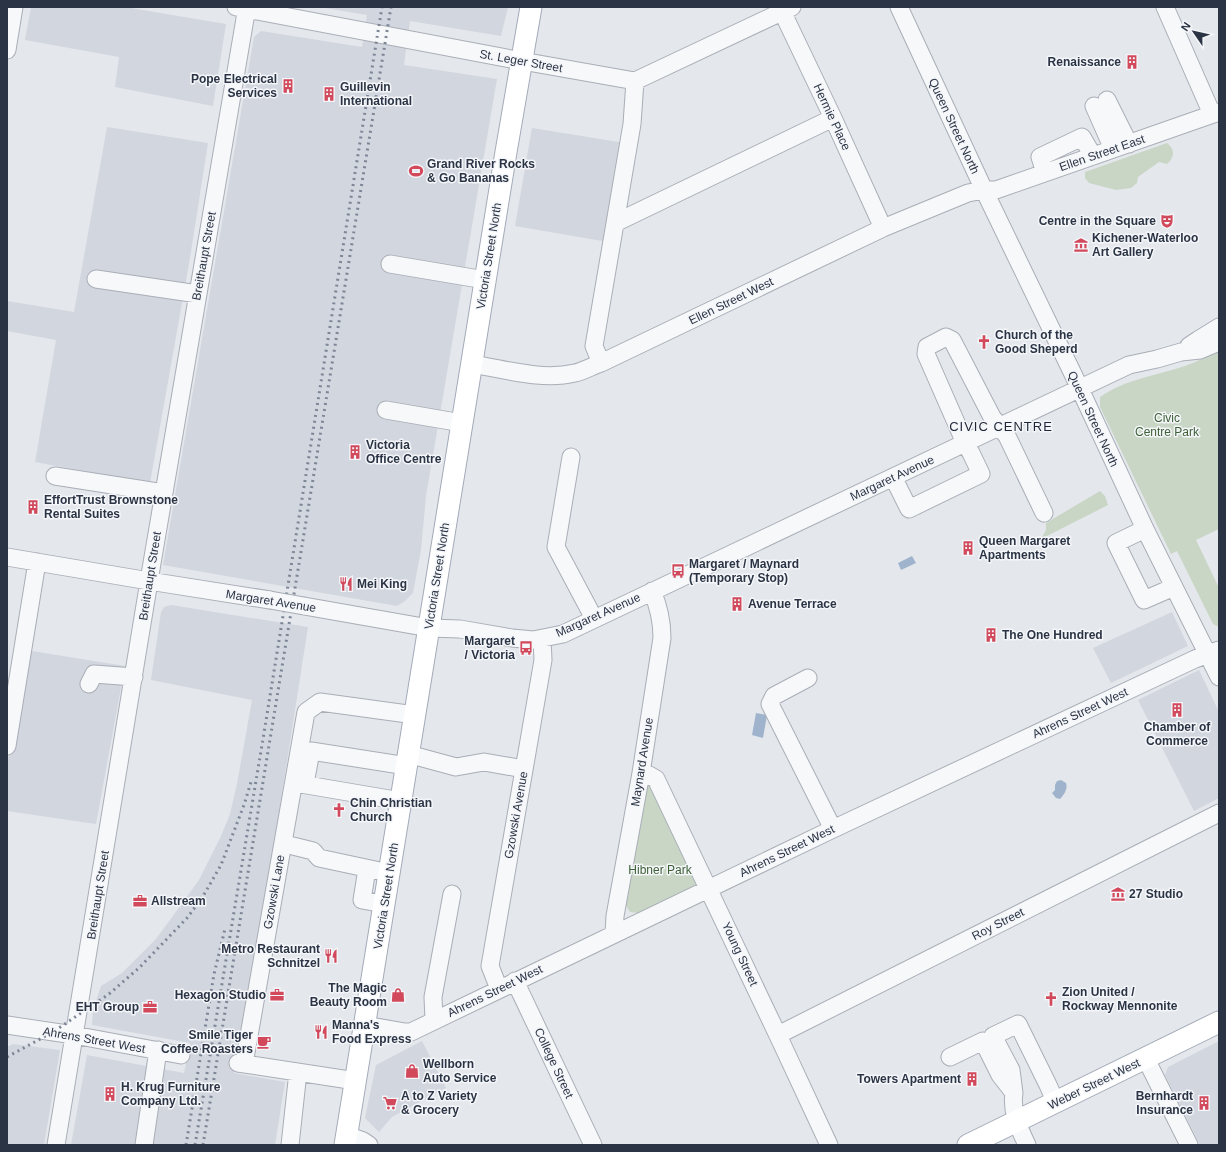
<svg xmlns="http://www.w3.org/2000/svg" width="1226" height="1152" viewBox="0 0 1226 1152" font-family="Arial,sans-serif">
<rect width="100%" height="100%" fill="#e4e7ec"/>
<!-- built -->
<path fill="#d2d6de" d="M31 7H125L226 24 213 106 115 87 119 57 25 40Z
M319 7H508L501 36 410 21 404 65 497 79 426 496 421 550 413 593 405 601 397 606 163 565 254 37 261 31 362 47 367 15Z
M107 127 208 143 190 258 150 483 35 462 56 340 7 331V301L74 312Z
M532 128 625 143 608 242 515 226Z
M171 605 308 627 262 921 237 1051 234 1073 285 1082 275 1145H71L87 1055 184 1073 190 1043 92 1025 93 1010 101 986 122 973 156 939 199 880 221 836 230 814 237 784 252 700 151 680 161 612 164 607Z
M1172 612 1188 646 1111 683 1093 648Z
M26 650 125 666 96 824 7 811V765Z
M1199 670 1219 712V798L1194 811 1138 700Z
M422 1041 446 1088 392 1117 379 1132 365 1118 376 1065Z
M1219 1041V1145H1200L1165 1075 1168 1067Z
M13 1044 60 1050 44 1145H7V1047Z"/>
<!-- green -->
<path fill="#c9d6c5" d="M1167 143C1176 150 1174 158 1167 164L1159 162 1138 177 1137 183 1131 188 1116 190 1089 183 1085 178V172Z
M1219 350V529L1196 540 1219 588V627L1213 624 1177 551 1171 554 1100 407V397C1126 379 1155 376 1185 366 1196 362 1208 356 1219 350Z
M1100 491 1105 496 1108 505 1041 539 1046 530V523Z
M648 785 654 788 697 884 694 888 638 913 630 912 625 904 644 788Z"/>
<!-- water -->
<path fill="#9fb4cc" d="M912 556 916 563 901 570 898 563Z
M756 713 767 715 763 738 752 735Z
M1061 780 1066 783C1068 789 1064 795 1060 799L1056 798 1052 793 1055 790V785L1057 781Z"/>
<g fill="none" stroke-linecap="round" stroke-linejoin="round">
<defs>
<path id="minor" d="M236 7 522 61 635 81 792 7
M780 7 833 118 883 228
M899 7 984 190 1073 374 1145 529 1219 677
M1165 7 1212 114
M7 50 14 7
M1107 100 1129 144
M1094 106 1113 149
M1045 173 1040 157 1082 137 1093 156
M615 223 833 118
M390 264 485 280
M96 279 198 294
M1189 346 1198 340 1219 327
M601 363 594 346 632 124 635 81
M471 364C505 369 541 381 575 373 584 371 592 366 601 363L883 228 968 193 984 190H996L1219 112
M386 410 462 423
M571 457 556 547 589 609 594 619
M55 476 164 493
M893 477 909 509 981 474 971 453 965 443 926 354 927 347 946 337 952 340 992 417 1007 436 1044 513
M1145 529 1116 543 1144 600 1174 587
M7 557 149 581 270 600
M304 606 429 628 460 629 512 638 533 640 563 634 1129 365 1157 359 1181 352 1200 350 1219 342
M808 678 774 696 770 704 833 829
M89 684 94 674 134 677
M7 746 37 562
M408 754 456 767 484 762 524 769
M641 773 649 775 656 779 782 1044 829 1145
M295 783 401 801
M305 784 311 751 407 766
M293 846 313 851 319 858 389 873
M367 869 362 900 384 904
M614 934 615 916 641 773 662 638C662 621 659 607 652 591
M515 981 593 1145
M499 989 490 966 543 660 542 639
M434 1020 433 997 452 894
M7 1025 74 1035 181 1055
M365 1025 405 1032H411L833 829 1195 659 1219 650
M778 1035 1219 813
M950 1057 983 1041 1000 1075 1014 1093C1011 1112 1019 1128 1027 1145
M1146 1059 1189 1145
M238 1063 356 1081
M244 1064 306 712 320 702 415 715
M1014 1093 1011 1070 993 1036 1018 1024 1048 1085 1056 1103
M347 1135 363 1141 369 1145
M56 1145 152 563 247 7
M144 1145 158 1050
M290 1145 298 1072"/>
<path id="major" d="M345 1145 506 152 531 7
M968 1145 1219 1022"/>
</defs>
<!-- minor casing -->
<use href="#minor" stroke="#a9aeb7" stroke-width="19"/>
<!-- major casing -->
<use href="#major" stroke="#a3abb8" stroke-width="23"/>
<!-- minor -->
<use href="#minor" stroke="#f7f8fa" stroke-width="17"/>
<!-- major -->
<use href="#major" stroke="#fff" stroke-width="21"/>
<!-- rail -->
<path stroke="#7d8696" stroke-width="3" stroke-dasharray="2 4" stroke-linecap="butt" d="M7 1057 53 1032 109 994 140 967 187 918 202 898 221 865 244 805 251 782
M186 1145 214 974 225 929
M195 1145 263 739 382 7
M203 1145 391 7"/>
<defs>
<path id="minor-bridge" d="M270 600 304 606"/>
</defs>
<!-- minor-bridge casing -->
<use href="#minor-bridge" stroke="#a9aeb7" stroke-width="19" stroke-linecap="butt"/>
<!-- minor-bridge -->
<use href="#minor-bridge" stroke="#f7f8fa" stroke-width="17"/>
</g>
<!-- icons -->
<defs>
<symbol id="building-bare" viewBox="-9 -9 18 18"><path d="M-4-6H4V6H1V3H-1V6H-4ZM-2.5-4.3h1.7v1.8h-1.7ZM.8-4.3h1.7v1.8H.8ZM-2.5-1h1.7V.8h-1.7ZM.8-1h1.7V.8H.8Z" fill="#d1495b" stroke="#f4f6f9" stroke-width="2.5" paint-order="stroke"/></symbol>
<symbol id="stadium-bare" viewBox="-9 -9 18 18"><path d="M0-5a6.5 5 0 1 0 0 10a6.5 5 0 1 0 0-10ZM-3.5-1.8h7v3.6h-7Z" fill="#d1495b" stroke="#f4f6f9" stroke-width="2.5" paint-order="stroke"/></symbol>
<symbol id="theatre-bare" viewBox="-9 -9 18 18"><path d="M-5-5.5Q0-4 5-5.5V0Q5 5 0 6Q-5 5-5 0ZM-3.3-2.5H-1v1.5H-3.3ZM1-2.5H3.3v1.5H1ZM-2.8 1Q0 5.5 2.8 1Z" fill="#d1495b" stroke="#f4f6f9" stroke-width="2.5" paint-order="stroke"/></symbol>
<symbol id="museum-bare" viewBox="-9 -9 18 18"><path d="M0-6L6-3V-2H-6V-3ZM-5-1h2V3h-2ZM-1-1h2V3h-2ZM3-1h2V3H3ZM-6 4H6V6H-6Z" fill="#d1495b" stroke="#f4f6f9" stroke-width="2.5" paint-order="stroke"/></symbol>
<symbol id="church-bare" viewBox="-9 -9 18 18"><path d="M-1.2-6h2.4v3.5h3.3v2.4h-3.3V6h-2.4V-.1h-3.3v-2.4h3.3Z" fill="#d1495b" stroke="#f4f6f9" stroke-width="2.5" paint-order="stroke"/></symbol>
<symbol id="bus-bare" viewBox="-9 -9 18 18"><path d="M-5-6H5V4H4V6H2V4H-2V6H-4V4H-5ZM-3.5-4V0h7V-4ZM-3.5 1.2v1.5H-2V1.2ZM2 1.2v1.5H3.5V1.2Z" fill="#d1495b" stroke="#f4f6f9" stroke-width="2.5" paint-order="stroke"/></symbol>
<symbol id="restaurant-bare" viewBox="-9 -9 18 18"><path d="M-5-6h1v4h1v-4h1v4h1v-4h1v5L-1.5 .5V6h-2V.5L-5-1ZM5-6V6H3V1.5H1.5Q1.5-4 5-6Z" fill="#d1495b" stroke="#f4f6f9" stroke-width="2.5" paint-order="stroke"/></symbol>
<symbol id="office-bare" viewBox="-9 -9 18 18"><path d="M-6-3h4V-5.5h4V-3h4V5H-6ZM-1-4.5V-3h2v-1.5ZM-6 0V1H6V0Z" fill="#d1495b" stroke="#f4f6f9" stroke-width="2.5" paint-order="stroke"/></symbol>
<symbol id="shop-bare" viewBox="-9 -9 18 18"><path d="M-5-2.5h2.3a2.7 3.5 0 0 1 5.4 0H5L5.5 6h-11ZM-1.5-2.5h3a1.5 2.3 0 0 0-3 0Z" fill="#d1495b" stroke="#f4f6f9" stroke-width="2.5" paint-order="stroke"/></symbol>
<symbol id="cafe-bare" viewBox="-9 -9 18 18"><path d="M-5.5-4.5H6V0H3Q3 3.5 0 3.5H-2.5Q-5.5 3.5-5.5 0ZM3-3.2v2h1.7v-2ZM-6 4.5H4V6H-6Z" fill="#d1495b" stroke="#f4f6f9" stroke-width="2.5" paint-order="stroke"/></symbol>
<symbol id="supermarket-bare" viewBox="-9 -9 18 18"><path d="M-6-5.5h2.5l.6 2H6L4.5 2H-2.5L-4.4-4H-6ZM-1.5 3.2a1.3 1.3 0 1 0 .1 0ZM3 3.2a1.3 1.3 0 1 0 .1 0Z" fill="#d1495b" stroke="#f4f6f9" stroke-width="2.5" paint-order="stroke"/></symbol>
</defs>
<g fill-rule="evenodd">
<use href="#building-bare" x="1122" y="52" width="20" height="20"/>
<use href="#building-bare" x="278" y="76" width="20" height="20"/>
<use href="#building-bare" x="319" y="84" width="20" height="20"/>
<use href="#stadium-bare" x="406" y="161" width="20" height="20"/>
<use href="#theatre-bare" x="1157" y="211" width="20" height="20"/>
<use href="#museum-bare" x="1071" y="235" width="20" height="20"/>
<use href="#church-bare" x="974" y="332" width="20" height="20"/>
<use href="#building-bare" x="345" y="442" width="20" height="20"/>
<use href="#building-bare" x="23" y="497" width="20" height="20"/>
<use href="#building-bare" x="958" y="538" width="20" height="20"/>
<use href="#bus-bare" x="668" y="561" width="20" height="20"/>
<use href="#restaurant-bare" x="336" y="574" width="20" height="20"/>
<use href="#building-bare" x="727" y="594" width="20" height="20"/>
<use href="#building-bare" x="981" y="625" width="20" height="20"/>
<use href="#bus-bare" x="516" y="638" width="20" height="20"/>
<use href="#building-bare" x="1167" y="700" width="20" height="20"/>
<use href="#church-bare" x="329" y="800" width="20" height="20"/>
<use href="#museum-bare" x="1108" y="884" width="20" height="20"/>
<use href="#office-bare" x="130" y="891" width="20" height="20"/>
<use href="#restaurant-bare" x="321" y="946" width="20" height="20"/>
<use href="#office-bare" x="267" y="985" width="20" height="20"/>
<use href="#shop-bare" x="388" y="985" width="20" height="20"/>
<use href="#church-bare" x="1041" y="989" width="20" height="20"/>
<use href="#office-bare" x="140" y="997" width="20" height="20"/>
<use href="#restaurant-bare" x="311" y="1022" width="20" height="20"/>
<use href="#cafe-bare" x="254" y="1032" width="20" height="20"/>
<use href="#shop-bare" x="402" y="1061" width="20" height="20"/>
<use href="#building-bare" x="962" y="1069" width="20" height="20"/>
<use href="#building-bare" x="100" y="1084" width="20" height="20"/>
<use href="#supermarket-bare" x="380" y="1093" width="20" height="20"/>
<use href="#building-bare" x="1194" y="1093" width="20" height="20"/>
</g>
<g text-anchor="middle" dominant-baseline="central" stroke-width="3" stroke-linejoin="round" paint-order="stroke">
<!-- street labels -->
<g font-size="12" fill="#2b3445" stroke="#f4f6f9">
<text transform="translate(521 61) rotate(10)">St. Leger Street</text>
<text transform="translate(832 117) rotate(65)">Hermie Place</text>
<text transform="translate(954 126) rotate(65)">Queen Street North</text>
<text transform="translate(1102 153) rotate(-19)">Ellen Street East</text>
<text transform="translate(204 256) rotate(-80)">Breithaupt Street</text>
<text transform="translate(489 256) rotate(-81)">Victoria Street North</text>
<text transform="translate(731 301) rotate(-26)">Ellen Street West</text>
<text transform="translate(1093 419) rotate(65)">Queen Street North</text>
<text transform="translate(892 478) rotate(-25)">Margaret Avenue</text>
<text transform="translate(150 576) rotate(-81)">Breithaupt Street</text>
<text transform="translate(437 576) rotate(-81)">Victoria Street North</text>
<text transform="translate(271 601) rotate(9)">Margaret Avenue</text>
<text transform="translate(598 615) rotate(-24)">Margaret Avenue</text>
<text transform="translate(1080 713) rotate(-25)">Ahrens Street West</text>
<text transform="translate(642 762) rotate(-81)">Maynard Avenue</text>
<text transform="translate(516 815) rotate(-80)">Gzowski Avenue</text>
<text transform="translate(787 851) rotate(-26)">Ahrens Street West</text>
<text transform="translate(274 892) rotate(-80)">Gzowski Lane</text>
<text transform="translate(98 895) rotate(-81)">Breithaupt Street</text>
<text transform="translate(386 896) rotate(-81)">Victoria Street North</text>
<text transform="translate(998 924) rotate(-27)">Roy Street</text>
<text transform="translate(740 954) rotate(65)">Young Street</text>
<text transform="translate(495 991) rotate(-26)">Ahrens Street West</text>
<text transform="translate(94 1040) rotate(10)">Ahrens Street West</text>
<text transform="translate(554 1063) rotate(65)">College Street</text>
<text transform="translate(1094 1084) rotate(-26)">Weber Street West</text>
</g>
<!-- poi labels -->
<g font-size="12" font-weight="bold" fill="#2b3445" stroke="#f4f6f9" text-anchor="start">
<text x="1121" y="62" text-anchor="end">Renaissance</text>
<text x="277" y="79" text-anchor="end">Pope Electrical<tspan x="277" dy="14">Services</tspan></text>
<text x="340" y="87">Guillevin<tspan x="340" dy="14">International</tspan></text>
<text x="427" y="164">Grand River Rocks<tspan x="427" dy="14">&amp; Go Bananas</tspan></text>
<text x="1156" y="221" text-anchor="end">Centre in the Square</text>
<text x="1092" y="238">Kichener-Waterloo<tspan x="1092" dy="14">Art Gallery</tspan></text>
<text x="995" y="335">Church of the<tspan x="995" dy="14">Good Sheperd</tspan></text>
<text x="366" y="445">Victoria<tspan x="366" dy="14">Office Centre</tspan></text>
<text x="44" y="500">EffortTrust Brownstone<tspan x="44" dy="14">Rental Suites</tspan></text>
<text x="979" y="541">Queen Margaret<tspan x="979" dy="14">Apartments</tspan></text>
<text x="689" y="564">Margaret / Maynard<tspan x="689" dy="14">(Temporary Stop)</tspan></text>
<text x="357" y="584">Mei King</text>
<text x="748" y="604">Avenue Terrace</text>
<text x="1002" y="635">The One Hundred</text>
<text x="515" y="641" text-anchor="end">Margaret<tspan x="515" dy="14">/ Victoria</tspan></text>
<text x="1177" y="727" text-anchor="middle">Chamber of<tspan x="1177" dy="14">Commerce</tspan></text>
<text x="350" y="803">Chin Christian<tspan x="350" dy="14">Church</tspan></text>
<text x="1129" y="894">27 Studio</text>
<text x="151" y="901">Allstream</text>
<text x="320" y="949" text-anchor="end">Metro Restaurant<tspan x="320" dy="14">Schnitzel</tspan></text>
<text x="387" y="988" text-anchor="end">The Magic<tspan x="387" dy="14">Beauty Room</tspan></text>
<text x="1062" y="992">Zion United /<tspan x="1062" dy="14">Rockway Mennonite</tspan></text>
<text x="266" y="995" text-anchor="end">Hexagon Studio</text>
<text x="139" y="1007" text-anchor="end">EHT Group</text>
<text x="332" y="1025">Manna's<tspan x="332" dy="14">Food Express</tspan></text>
<text x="253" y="1035" text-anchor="end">Smile Tiger<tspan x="253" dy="14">Coffee Roasters</tspan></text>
<text x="423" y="1064">Wellborn<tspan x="423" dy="14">Auto Service</tspan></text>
<text x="961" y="1079" text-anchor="end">Towers Apartment</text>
<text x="121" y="1087">H. Krug Furniture<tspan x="121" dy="14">Company Ltd.</tspan></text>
<text x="401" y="1096">A to Z Variety<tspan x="401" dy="14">&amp; Grocery</tspan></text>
<text x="1193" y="1096" text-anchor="end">Bernhardt<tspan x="1193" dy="14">Insurance</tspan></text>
</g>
<!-- park labels -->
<g font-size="12" fill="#3f6138" stroke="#f4f6f9">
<text x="1167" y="418">Civic<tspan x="1167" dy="14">Centre Park</tspan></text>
<text x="660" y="870">Hibner Park</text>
</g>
<!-- neighbourhood labels -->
<g font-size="13" letter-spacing="1" fill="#1d2536" stroke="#f4f6f9">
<text x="1001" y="426">CIVIC CENTRE</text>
</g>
</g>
<!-- border -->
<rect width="1226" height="1152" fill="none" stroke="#2b3445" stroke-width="16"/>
<!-- north arrow -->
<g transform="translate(1194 32) rotate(304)" stroke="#f4f6f9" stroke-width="3" paint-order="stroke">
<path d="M0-3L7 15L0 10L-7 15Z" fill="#2b3445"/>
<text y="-6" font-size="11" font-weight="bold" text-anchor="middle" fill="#2b3445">N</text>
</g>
</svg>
